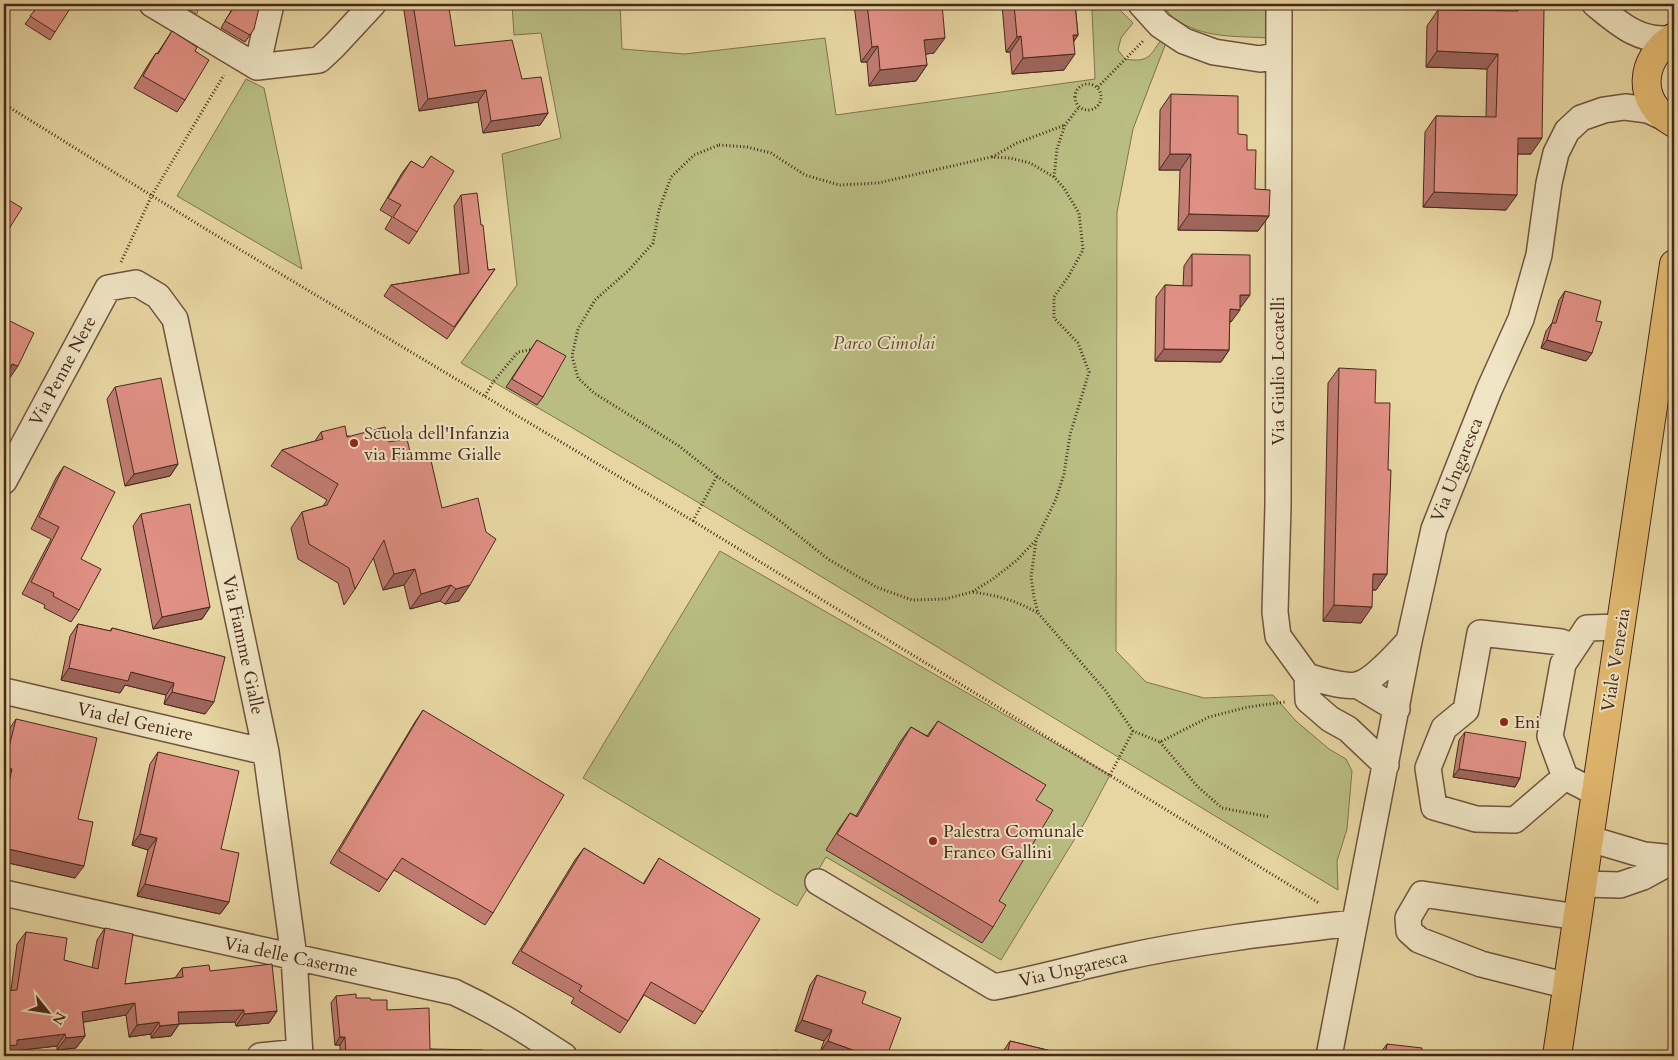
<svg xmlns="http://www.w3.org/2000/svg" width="1678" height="1060" viewBox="0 0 1678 1060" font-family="Cardo,serif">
<rect width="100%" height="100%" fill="#e7d6a2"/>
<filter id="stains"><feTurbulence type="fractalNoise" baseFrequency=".004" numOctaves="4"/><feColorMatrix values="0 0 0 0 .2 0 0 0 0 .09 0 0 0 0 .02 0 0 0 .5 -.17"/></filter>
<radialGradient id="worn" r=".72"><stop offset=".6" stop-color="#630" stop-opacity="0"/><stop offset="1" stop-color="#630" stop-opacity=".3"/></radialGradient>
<!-- green -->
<path fill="#b9bd82" stroke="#807350" d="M179 4H199L197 14Z
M512 4H620L622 49 685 54 825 38 836 115 1095 79 1092 10 1118 8 1133 23 1121 38 1118 50 1125 59C1149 63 1150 56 1162 38L1167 40 1133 129 1117 212 1116 651 1146 682 1204 698 1273 695 1296 721 1329 749 1346 759 1352 771 1347 829 1337 861 1338 890C1046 715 756 533 461 363L517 285 502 154 561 138 541 33 514 35Z
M1160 4H1271L1270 38C1238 36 1202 39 1174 18 1169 14 1165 8 1160 4Z
M246 79 264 88 302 269 177 196Z
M720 551 1110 775 1085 822 1001 960 826 857 797 906 583 778Z"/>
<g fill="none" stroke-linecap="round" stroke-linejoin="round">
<defs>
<path id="minor" d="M152 4 257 67 319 60 334 46 373 4
M1141 4 1160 25 1184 41 1214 52 1260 59 1279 55
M1279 4 1278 506 1275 612 1278 636 1307 676
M1595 4C1618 23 1641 44 1673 38
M257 67 271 4
M4 481 108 288 136 283 158 296 175 319 266 752 294 957 300 1056
M1357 685 1397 709
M4 691 266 752
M1386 765 1348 729 1330 719 1308 700 1307 676C1319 680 1344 687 1356 685 1371 683 1399 652 1409 641
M1565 777 1515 820 1476 819 1434 807 1428 768 1444 728 1466 710 1480 633 1561 642 1574 647
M1596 793 1565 777 1550 736 1563 664 1587 628 1621 627
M1590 839 1644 855 1674 858
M818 882 994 987C1037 979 1078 967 1120 958 1197 941 1275 932 1354 923
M1583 884 1620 885 1643 877 1674 860
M4 893 454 992C495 1011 526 1031 564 1056
M1568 986 1481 964 1419 940 1409 931 1408 918 1422 894 1578 917
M260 1056 300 1052
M1329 1056 1409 641 1434 529 1489 390 1521 319 1539 255 1549 183 1556 153 1567 131 1581 118 1604 110 1625 107 1648 110 1665 118"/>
<path id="major" d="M1674 37C1639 59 1636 103 1674 123
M1557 1056 1674 264"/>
</defs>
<!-- minor casing -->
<use href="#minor" stroke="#70543e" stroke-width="28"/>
<!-- major casing -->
<use href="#major" stroke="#48291d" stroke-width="30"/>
<!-- path -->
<path stroke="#48291d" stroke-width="3" stroke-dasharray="1 2.5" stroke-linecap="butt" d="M1075 97a13 13 0 1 1 26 0a13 13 0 1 1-26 0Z
M1098 87 1143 41
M4 104 204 228 693 521 1319 903
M719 145 747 147 771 153 805 175 839 185 878 183 991 157 1010 158 1030 163 1054 177 1064 188 1079 213 1083 250 1068 277 1054 297V318L1078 343 1089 372 1070 435 1064 474 1056 499 1036 540 1017 560 993 579 972 592 945 599 912 600 876 587 828 559 780 521 717 476 679 446 594 393 578 378 572 356 578 329 595 300 629 270 653 243 659 210 671 177 694 155Z
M992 157 1017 143 1065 125
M1054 177 1057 149 1065 125 1079 107
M121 262 152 195 224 75
M485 396 493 382 518 352 534 349
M693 521 717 476
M1036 541 1031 577 1034 597 1038 613 1105 690 1133 731 1160 742 1209 717 1248 707 1285 702
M973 592C999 596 1015 600 1038 613
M1160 742 1197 786 1222 808 1270 817
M1110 775 1133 731"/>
<!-- minor -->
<use href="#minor" stroke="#efe4c3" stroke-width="25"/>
<!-- major -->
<use href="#major" stroke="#e4bb71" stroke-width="28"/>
</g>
<!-- wall -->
<path fill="#c17c72" stroke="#48291d" d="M40 4 55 32 50 40 25 24Z
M235 4H260L250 35 245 42 221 28Z
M403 4H443L444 8 455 46 522 79 548 113 540 125 483 133 478 102 419 111Z
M854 4H942L934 53 925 54 927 65 916 81 869 86 867 62H861Z
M1002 4H1075L1078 35 1074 41 1064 70 1012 74 1010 52H1006Z
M1519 9 1531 154H1518L1506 210 1423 207 1425 132 1436 116 1486 117 1487 69 1426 67 1427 26 1438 10 1517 11Z
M172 31 195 51 185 100 177 112 134 88 148 65 156 53 157 54Z
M1171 94 1247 150 1255 189 1269 216 1258 231 1178 230 1180 170H1159L1160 110Z
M431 156 417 232 409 244 385 229 392 217 380 210 402 173 411 161 423 168Z
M461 195 481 225 488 270 495 269 447 339 384 296 391 285 460 274 454 206Z
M1192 254 1241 307H1240L1231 322 1229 321V350L1221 362 1155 361 1156 297 1165 285 1183 286 1184 266Z
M1565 291 1596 321 1592 353 1586 361 1541 348 1546 331 1552 323 1559 300Z
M537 340 543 397 537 405 506 387Z
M1339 368 1375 403 1388 470 1387 574 1376 590H1372L1361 623 1323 621 1328 383Z
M115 387 178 464 170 476 125 486 107 399Z
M321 432 389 442 411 456 429 452 459 601 445 604 440 601 410 609 404 585 383 590 373 557 355 589 344 605 338 583 298 559 291 528 302 512 323 506 327 500 271 466 282 450 315 441Z
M64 466 81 559 79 610 71 622 44 608 45 605 22 594 51 539 31 529 56 478Z
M141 514 210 607 202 619 153 629 133 526Z
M78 624 110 631 112 628 225 657 205 714 164 704 166 695 125 685 120 693 61 680 70 636Z
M423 710 493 913 485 925 394 870 379 892 330 863 415 722Z
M16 719 78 819 75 878 4 862V745L8 731Z
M938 721 1036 800 999 901 993 927 982 943 826 850 839 829 850 813 856 816 900 742 911 727 927 736Z
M1465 732 1520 778 1515 787 1453 777 1459 740Z
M158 752 221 849 229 902 220 914 137 896 148 850 132 845 150 764Z
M584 848 643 884 659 858 703 1012 695 1024 644 995 628 1021 620 1033 571 1003 574 998 512 963 575 860Z
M105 928 125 984 175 978 182 968 210 971 277 1011 269 1023 236 1026 235 1022 179 1024 171 1036 151 1038V1034L129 1037 126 1015 83 1022 85 1036 76 1048 57 1050V1046L13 1051 9 1056H4L11 990 17 944 26 932 64 960 92 968 97 940Z
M817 975 862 1003 887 1056H832L820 1052 824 1041 795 1031 810 985Z
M336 996 371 1000 387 1010 430 1049 483 1056H340V1045H335L331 1003Z
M1010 1041 1072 1056H1001L1002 1053Z
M1387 1044 1421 1056H1378Z"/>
<!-- shaded-wall -->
<path fill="#9d655c" stroke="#48291d" d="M1073 35H1078L1067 51Z
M1021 36 1010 52H1006L1017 37Z
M945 38 934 53 913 56 924 40Z
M878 46 867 62H861L872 47Z
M1437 51 1498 54 1487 69 1426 67Z
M1075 54 1064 70 1012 74 1023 58Z
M927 65 916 81 869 86 880 70Z
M486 90 478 102 419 111 428 99Z
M548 113 540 125 483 133 491 121Z
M1518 138H1542L1531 154H1507Z
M1170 154H1191L1180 170H1159Z
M1434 192 1517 195 1506 210 1423 207Z
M1189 214 1269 216 1258 231 1178 230Z
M1240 295H1250L1241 307H1232Z
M1230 309 1240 310 1231 322 1221 321Z
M1547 340 1592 353 1586 361 1541 348Z
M1164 349 1229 350 1221 362 1155 361Z
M12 364 18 366 7 382 4 380Z
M178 464 170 476 125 486 134 474Z
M415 569 404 585 383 590 394 574Z
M1373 574H1387L1376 590 1362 589Z
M451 585 440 601 410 609 421 594Z
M470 585 459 601 445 604 456 589Z
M1334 605 1372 607 1361 623 1323 621Z
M210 607 202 619 153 629 162 617Z
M69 668 131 672 174 683 166 695 125 685 120 693 61 680Z
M172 692 214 702 205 714 164 704Z
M4 767 12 769 4 781Z
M1459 769 1520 778 1515 787 1453 777Z
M140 834 157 838 148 850 132 845Z
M4 848 84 866 75 878 4 862Z
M145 884 229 902 220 914 137 896Z
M135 1003 126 1015 73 1024 82 1012Z
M244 1010 235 1022 169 1024 178 1012Z
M277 1011 269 1023 236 1026 244 1014Z
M802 1020 832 1030 824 1041 795 1031Z
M159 1022 151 1034 129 1037 137 1025Z
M179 1024 171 1036 151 1038 160 1026Z
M65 1034 57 1046 13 1051 9 1056H4V1046L17 1040Z
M85 1036 76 1048 57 1050 66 1038Z
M340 1037H345L340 1045H335Z
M828 1041 864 1054 862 1056H832L820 1052Z"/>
<!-- building -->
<path fill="#e09084" stroke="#48291d" d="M40 4H73L55 32 30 16Z
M236 4H260L254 29 250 35 225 21Z
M413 4H443L444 8H449L455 46 512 40 522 79 541 77 548 113 491 121 486 90 428 99Z
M867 4H942L945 38 924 40 927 65 880 70 878 46 872 47Z
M1014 4H1075L1078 35H1073L1075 54 1023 58 1021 36 1017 37Z
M1519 9H1544L1542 138H1518L1517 195 1434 192 1436 116 1496 117 1498 54 1437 51 1438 10 1518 11Z
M172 31 197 47 195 51 209 60 185 100 143 76 156 53 158 54Z
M1171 94 1238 96V134L1247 135V150H1256L1255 189 1270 190 1269 216 1189 214 1191 154H1170Z
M431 156 454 171 417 232 393 217 401 205 388 198 411 161 423 168Z
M477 193 481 225H483L488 270 495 269 454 327 391 285 469 273 461 195Z
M4 197 22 208 4 237Z
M1192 254 1250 255V295H1240V310L1230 309 1229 350 1164 349 1165 285 1192 286Z
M1565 291 1601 301 1596 321 1602 322 1592 353 1547 340 1552 323H1556Z
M4 318 34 333 18 366 12 364 4 380Z
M537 340 566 356 543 397 512 379Z
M1339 368 1376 370 1375 403H1390L1388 470H1391L1387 574H1373L1372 607 1334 605Z
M161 378 178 464 134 474 115 387Z
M345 426 347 437 385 427 389 442 407 439 411 456 429 452 442 508 478 498 486 532 496 539 470 585 456 589 451 585 421 594 415 569 394 574 384 540 355 589 349 568 309 544 302 512 327 505 338 484 282 450 323 439 321 432Z
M64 466 115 492 81 559 101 569 79 610 53 596 54 593 31 582 59 527 39 517Z
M190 504 210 607 162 617 141 514Z
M78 624 111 631 112 628 225 657 214 702 172 692 174 683 131 672 128 681 69 668Z
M423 710 564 795 493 913 402 858 387 880 339 851Z
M16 719 97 738 78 819 93 822 84 866 4 848V805L12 769 4 767V745L9 747Z
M938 721 1046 785 1036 800 1053 810 999 901 1006 905 993 927 837 834 850 813 857 817 911 727 928 737Z
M1465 732 1526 742 1520 778 1459 769Z
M158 752 239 771 221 849 239 853 229 902 145 884 157 838 140 834Z
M584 848 644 884 659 858 760 919 703 1012 651 982 628 1021 579 991 582 986 521 951Z
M105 928 133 934 125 984 183 977 182 968 209 965 210 971 272 964 277 1011 244 1014V1010L178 1012 179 1024 160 1026 159 1022 137 1025 135 1003 82 1012 85 1036 66 1038 65 1034 17 1040V1045L4 1046V991L17 990 26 932 67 938 64 960 98 969Z
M817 975 866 992 862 1003 901 1018 887 1056H863L864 1054 828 1041 832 1030 802 1020Z
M356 994V998H370L371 1000H387V1010L429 1008 430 1049 483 1050V1056H346L345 1037H340L336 996Z
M1010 1041 1072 1056H1007Z
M1387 1044 1422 1048 1421 1056H1385Z
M777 1050V1056H734V1054Z"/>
<!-- markers -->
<g fill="#8f2418" stroke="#efe4c3" stroke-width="2">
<circle cx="354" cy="443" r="5"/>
<circle cx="1504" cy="722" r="5"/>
<circle cx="933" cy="841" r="5"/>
</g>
<g text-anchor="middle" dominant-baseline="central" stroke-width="4" stroke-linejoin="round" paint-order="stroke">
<!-- park labels -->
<g font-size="18" font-style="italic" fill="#5f4731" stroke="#efe4c3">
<text x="884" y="343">Parco Cimolai</text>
</g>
<!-- street labels -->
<g font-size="18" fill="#48291d" stroke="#efe4c3">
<text transform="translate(63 371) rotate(-62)">Via Penne Nere</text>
<text transform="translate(1278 371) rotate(-90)">Via Giulio Locatelli</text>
<text transform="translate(1457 470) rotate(-68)">Via Ungaresca</text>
<text transform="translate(243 645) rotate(78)">Via Fiamme Gialle</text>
<text transform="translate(1616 660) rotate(-81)">Viale Venezia</text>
<text transform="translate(135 722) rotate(13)">Via del Geniere</text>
<text transform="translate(291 957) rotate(12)">Via delle Caserme</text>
<text transform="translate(1073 969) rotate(-13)">Via Ungaresca</text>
</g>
<!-- poi labels -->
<g font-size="18" fill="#48291d" stroke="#efe4c3" text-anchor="start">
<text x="364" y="433">Scuola dell'Infanzia<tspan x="364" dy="21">via Fiamme Gialle</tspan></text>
<text x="1514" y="722">Eni</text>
<text x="943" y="831">Palestra Comunale<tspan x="943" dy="21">Franco Gallini</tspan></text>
</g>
</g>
<!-- margin -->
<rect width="1678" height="1060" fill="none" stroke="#e7d6a2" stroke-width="20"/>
<rect x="5" y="5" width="1668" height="1050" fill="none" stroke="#48291d" stroke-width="2.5"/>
<rect x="10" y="10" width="1658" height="1040" fill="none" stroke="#48291d"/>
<!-- north arrow -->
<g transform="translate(48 1012) rotate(120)" stroke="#efe4c3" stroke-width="4" paint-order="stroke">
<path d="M0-4L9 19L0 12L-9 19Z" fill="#48291d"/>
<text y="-8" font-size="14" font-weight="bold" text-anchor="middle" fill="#48291d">N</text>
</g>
<rect width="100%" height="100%" filter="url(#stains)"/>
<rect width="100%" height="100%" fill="url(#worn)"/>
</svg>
